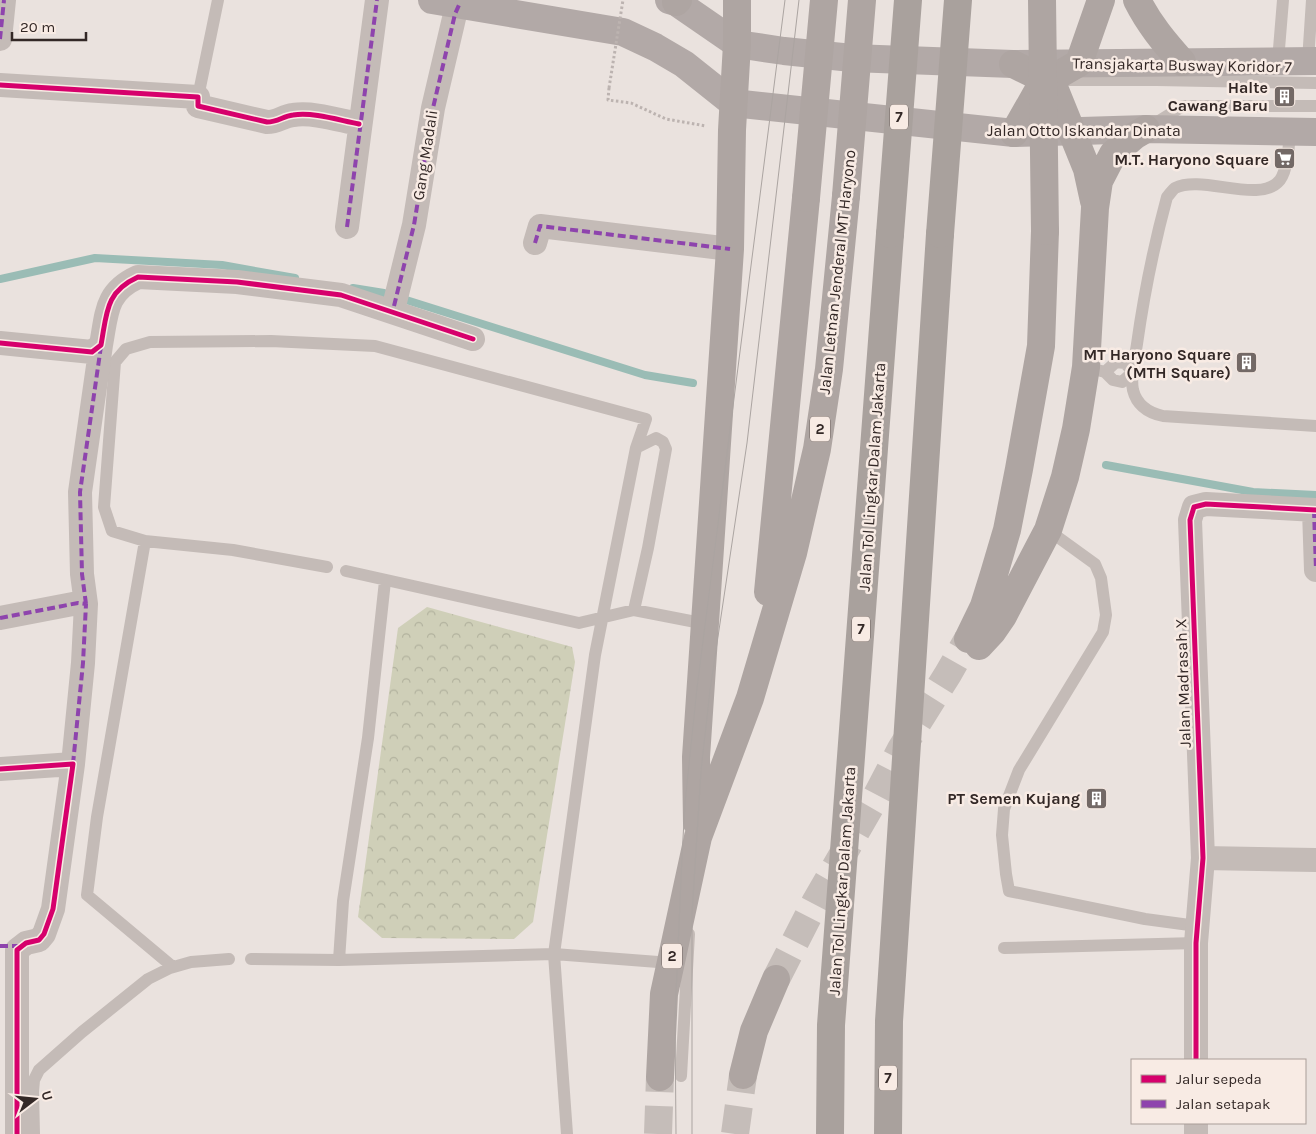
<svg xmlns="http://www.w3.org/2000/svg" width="1316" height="1134" viewBox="0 0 1316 1134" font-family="Karla,sans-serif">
<defs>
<pattern id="park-crowns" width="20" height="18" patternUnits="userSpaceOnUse" patternTransform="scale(1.25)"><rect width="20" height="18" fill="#cfcfb8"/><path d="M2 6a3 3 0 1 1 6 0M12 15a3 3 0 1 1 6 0" fill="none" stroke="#b2b29e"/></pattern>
</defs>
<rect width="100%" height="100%" fill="#eae2de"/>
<!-- park -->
<path fill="url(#park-crowns)" d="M427 607 572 647 575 662 533 922 514 939 382 938 358 917 398 628Z"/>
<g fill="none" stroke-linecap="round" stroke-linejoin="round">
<!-- stream -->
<path stroke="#9abcb5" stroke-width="8" d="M0 279 95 258 222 265 295 278
M353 288 384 293 645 375 693 383
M1106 465 1253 492 1316 495"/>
<!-- trunk-tunnel -->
<path stroke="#c5bdb9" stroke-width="28" stroke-dasharray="28 14" stroke-linecap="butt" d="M776 979 816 901 877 795 901 749 948 674 968 639
M658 1134 660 1077
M735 1134 743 1075"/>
<!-- path -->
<path stroke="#bcb3b0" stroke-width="3" stroke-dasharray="2.5 2.5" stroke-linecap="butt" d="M609 88 608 100 631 103 666 119 706 126"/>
<!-- service -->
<path stroke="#c4bbb7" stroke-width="12" d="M1278 61 1283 0
M1308 61 1312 0
M1061 80H1157L1316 83
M198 97 218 0
M1154 124 1183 106H1316
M1290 131C1289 145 1288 169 1280 180 1260 205 1202 174 1175 188 1172 190 1170 194 1167 197 1154 245 1144 294 1137 344 1135 358 1130 376 1133 390 1137 406 1149 413 1163 416L1316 426
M1086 367 1105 372 1113 380 1122 382 1133 372 1125 363 1116 362 1105 372
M1048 530 1095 564 1101 578 1106 615 1103 632 1019 770 1004 809 1002 835 1006 874 1009 891 1145 919 1197 926
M145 541 97 817 87 895 173 967
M327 567 233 550 145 541 112 531 104 507 115 362 126 349 150 342 271 341 375 346 646 419 636 448 595 655 554 954 567 1134
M346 571 579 623 634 610 706 624
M634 610 648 548 666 449 663 442 656 438 636 448
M1004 948 1196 943
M251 959 339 960 554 954 671 963
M339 960 343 901 368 738 385 581
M681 1076 689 934
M34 1134 33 1092 34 1080 39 1070 82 1032 148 979 170 968 191 962 229 959"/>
<!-- minor -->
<path stroke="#c4bbb7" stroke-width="24" d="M0 39 4 0
M0 85 198 97V106L267 122C278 122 283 116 293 115 314 112 338 120 359 124
M347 227 377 0
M535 243 540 226 730 249
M394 306 414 225 433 108 455 14 459 5
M0 343 92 352 101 345C107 313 105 292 138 277L237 282 341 295 473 339
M1314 510 1316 570
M86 604 82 574 80 492 101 345
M0 618 78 603 86 604 83 663 73 764
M0 769 73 764 53 909 44 934 39 940 26 943 17 950V1134
M1203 858 1316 860
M1196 1060V943L1203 858 1190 520 1194 507 1206 504 1316 510
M1196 1123V1134"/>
<!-- primary -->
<path stroke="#b2a9a7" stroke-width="28" d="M432 0 623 32 655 47 684 64 733 103 1014 133 1146 129 1316 132
M669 0 676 2 737 44 784 51 852 58 1013 64 1316 61"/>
<!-- trunk -->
<path stroke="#aea5a2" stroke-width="28" d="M1137 0C1149 24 1164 42 1182 62
M676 2 678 0
M1013 64 1048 81 1055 90 1087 169 1094 201
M1014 133 1039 89 1048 81 1079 63 1101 0
M768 592 806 198
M968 639 984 606 994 574 1007 530 1019 469 1041 346 1045 231
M979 646 992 632 1003 616 1048 530 1065 477 1076 429 1086 367 1095 208 1099 181 1113 154 1134 136 1146 129
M697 823 696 757 730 249 732 130 737 44V0
M743 1075 754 1031 776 979
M660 1077 664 994 698 837 750 698 793 553 817 449 829 369 846 196"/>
<!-- motorway -->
<path stroke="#a9a19d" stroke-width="28" d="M830 1134 831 1025 890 234
M888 1134 889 1021 940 234"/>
<!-- tram -->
<path stroke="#aba4a1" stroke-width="1" d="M676 1134 675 1017 682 856 685 803 697 688 785 0
M692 1134V914L701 771 710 690 747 443 799 0"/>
<!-- path-bridge -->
<path stroke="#bcb3b0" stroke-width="3" stroke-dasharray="2.5 2.5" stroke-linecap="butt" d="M609 88 623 0"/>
<!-- trunk-bridge -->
<path stroke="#aea5a2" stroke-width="28" d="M1042 0 1045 231
M846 196 862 0
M806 198 824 0"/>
<!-- motorway-bridge -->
<path stroke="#a9a19d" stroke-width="28" d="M890 234 908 0
M940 234 958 0"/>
<!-- quiet -->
<path stroke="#8e44ad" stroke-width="4" stroke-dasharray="8 4" stroke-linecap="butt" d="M0 39 4 0
M347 227 377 0
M535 243 540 226 730 249
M394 306 414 225 433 108 455 14 459 5
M1314 510 1316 570
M86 604 82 574 80 492 101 346
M0 618 78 603 86 604 83 663 73 764
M0 946H21"/>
<defs>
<path id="cycleway" d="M0 85 198 97V106L267 122C278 122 283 116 293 115 314 112 338 120 359 124
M0 343 92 352 101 345C107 313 105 292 138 277L237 282 341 295 473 339
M0 769 73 764 53 909 44 934 39 940 26 943 17 950V1134
M1196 1060V943L1203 858 1190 520 1194 507 1206 504 1316 510"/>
</defs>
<!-- cycleway casing -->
<use href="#cycleway" stroke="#f8ebe4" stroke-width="8"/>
<!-- cycleway -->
<use href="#cycleway" stroke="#d6006c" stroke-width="5"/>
</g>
<!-- icons -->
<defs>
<symbol id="building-square" viewBox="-11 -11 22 22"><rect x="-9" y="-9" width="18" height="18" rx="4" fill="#736966" stroke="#f8ebe4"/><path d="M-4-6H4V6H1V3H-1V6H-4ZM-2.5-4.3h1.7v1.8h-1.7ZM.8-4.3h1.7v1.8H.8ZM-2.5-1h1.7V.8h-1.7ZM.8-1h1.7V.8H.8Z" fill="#fff"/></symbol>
<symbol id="supermarket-square" viewBox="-11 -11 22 22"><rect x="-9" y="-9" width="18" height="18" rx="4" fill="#736966" stroke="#f8ebe4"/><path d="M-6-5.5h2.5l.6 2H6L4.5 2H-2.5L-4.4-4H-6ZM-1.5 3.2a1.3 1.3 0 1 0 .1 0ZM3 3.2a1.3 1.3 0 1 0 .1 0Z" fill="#fff"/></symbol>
</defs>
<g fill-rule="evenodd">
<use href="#building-square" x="1272" y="84" width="25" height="25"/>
<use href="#supermarket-square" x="1272" y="146" width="25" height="25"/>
<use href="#building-square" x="1234" y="350" width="25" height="25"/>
<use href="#building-square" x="1084" y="786" width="25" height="25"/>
</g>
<g text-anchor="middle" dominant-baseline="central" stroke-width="5" stroke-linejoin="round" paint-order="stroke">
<!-- shield labels -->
<g fill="#f8ebe4" stroke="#6e625f" stroke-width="1">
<rect x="890" y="104.5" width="18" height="25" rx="4"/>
<rect x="810" y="416.5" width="20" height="25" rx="4"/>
<rect x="852" y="616.5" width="18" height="25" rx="4"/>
<rect x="662" y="943.5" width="20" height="25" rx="4"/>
<rect x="879" y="1065.5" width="18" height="25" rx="4"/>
</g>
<g font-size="15" font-weight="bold" fill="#332826">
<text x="899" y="117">7</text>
<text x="820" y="429">2</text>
<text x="861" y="629">7</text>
<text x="672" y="956">2</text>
<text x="888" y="1078">7</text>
</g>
<!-- street labels -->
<g font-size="16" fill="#332826" stroke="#f8ebe4">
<text transform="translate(1182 65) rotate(1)">Transjakarta Busway Koridor 7</text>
<text x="1084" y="130">Jalan Otto Iskandar Dinata</text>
<text transform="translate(425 155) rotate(-81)">Gang Madali</text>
<text transform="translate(837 272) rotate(-84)">Jalan Letnan Jenderal MT Haryono</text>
<text transform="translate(872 477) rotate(-86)">Jalan Tol Lingkar Dalam Jakarta</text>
<text transform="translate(1183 683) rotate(-92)">Jalan Madrasah X</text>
<text transform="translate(842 881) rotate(-86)">Jalan Tol Lingkar Dalam Jakarta</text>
</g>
<!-- poi labels -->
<g font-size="16" font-weight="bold" fill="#332826" stroke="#f8ebe4" text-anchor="end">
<text x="1268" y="87">Halte<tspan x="1268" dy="18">Cawang Baru</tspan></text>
<text x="1269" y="159">M.T. Haryono Square</text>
<text x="1231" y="354">MT Haryono Square<tspan x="1231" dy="18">(MTH Square)</tspan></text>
<text x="1080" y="798">PT Semen Kujang</text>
</g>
</g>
<!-- legend -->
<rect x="1131" y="1059" width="175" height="65" fill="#f8ebe4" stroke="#a99d98"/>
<rect x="1141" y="1075" width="25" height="8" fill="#d6006c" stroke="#a99d98"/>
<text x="1176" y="1084" font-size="15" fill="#332826">Jalur sepeda</text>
<rect x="1141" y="1100" width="25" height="8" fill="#8e44ad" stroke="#a99d98"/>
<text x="1176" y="1109" font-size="15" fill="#332826">Jalan setapak</text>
<!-- north arrow -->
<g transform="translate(35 1099) rotate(74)" stroke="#f8ebe4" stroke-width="4" paint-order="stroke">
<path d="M0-4L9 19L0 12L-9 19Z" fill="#332826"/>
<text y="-8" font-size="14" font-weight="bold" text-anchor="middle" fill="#332826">U</text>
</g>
<!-- scale -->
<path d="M12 32v8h74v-8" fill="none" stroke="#332826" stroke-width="2.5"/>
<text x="20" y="32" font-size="15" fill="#332826" stroke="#f8ebe4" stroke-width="4" paint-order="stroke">20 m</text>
</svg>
